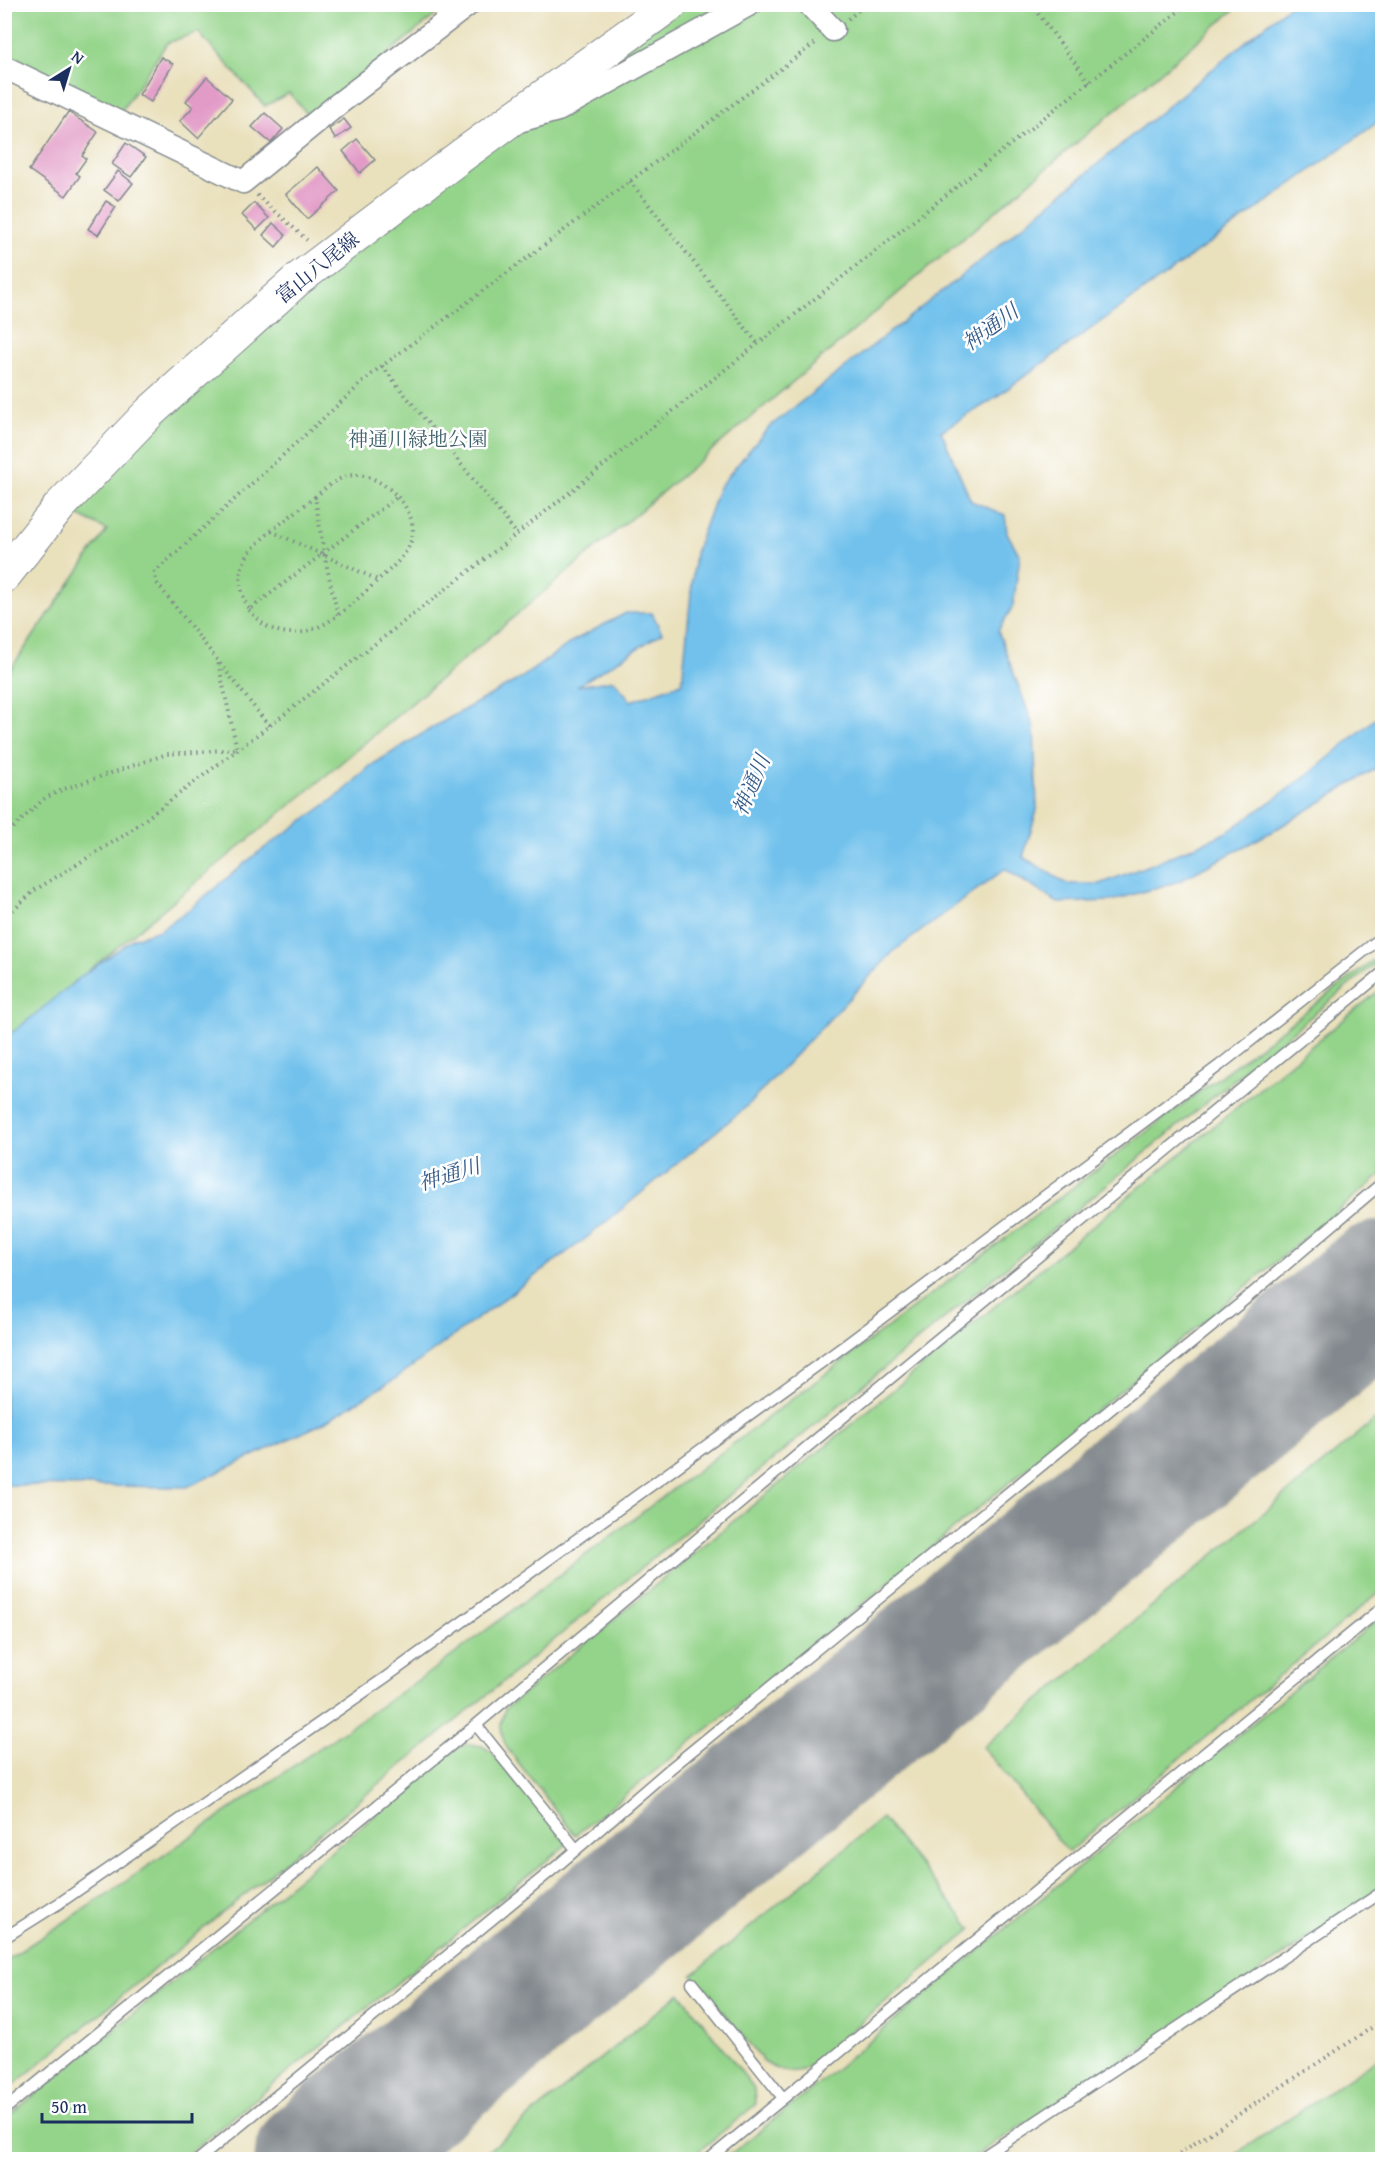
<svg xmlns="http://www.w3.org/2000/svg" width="1387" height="2164" viewBox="0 0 1387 2164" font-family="'Gentium Book Plus','Noto Serif JP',serif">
<rect width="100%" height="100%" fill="#fff"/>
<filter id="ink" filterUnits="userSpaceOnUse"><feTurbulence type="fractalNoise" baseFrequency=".0167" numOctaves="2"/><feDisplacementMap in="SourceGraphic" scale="12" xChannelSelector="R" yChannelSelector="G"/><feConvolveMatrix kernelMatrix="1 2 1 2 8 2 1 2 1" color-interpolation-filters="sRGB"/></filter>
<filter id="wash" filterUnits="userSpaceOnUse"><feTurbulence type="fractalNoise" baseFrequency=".008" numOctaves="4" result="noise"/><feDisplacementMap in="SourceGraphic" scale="24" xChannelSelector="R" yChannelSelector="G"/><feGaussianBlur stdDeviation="1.35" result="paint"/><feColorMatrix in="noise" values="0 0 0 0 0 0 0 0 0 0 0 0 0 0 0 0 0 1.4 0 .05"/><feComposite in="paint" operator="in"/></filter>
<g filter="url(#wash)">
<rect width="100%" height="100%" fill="#e9e0bc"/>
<!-- green -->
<path fill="#94d48a" stroke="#588274" stroke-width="1.5" d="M13 4 448 5 310 117 289 93 265 106 198 32 167 43 120 113 5 59 4 22Z
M671 5H1240L304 794 16 1030 5 1037V677L107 530 60 506 151 412Z
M1382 954V958L5 2092V1961L109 1893 440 1665Z
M1382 988V1174L847 1617 575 1835 507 1748C500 1733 499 1724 505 1709Z
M1382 1414V1590L1068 1852 983 1747Z
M1382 1616V1888L1212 2004 970 2159 723 2160 801 2098Z
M469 1744 482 1746 495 1754 567 1844 182 2159 5 2160V2119L457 1748Z
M882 1818 972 1929 805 2069C786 2074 780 2072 764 2062L692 1975Z
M680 1993 754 2088 755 2105 689 2159H478Z
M1382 2056V2159H1228Z"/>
<!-- water -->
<path fill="#71c1ec" stroke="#4678a5" stroke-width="1.5" d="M1290 5H1382V119L989 402 941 431 971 501 1005 515 1007 533 1020 556 1013 606 998 631 1034 728 1037 810 1023 857 1067 884H1100L1152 864 1226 833 1308 775 1382 713V765L1273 831 1179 881 1111 901 1058 903 1005 869 894 951 746 1107 585 1239 395 1379 321 1424 187 1487 5 1485V1037L16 1030 78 979 134 938 160 930 192 907 256 854 342 793 370 766 435 726 521 678 573 641 626 613H652L662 633 577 686 614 680 631 701 682 683 695 553 719 487 768 428 979 262Z"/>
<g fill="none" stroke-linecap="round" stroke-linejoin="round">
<!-- taxiway -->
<path stroke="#82888d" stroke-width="54" d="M1327 1334 1382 1323"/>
<!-- runway -->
<path stroke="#82888d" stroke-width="135" d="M322 2160 1382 1288"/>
</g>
<g id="blocks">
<!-- building -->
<path fill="#e29ac6" d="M161 57 173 64 151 102 139 95Z
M207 77 232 99 198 138 180 121 193 107 186 101Z
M68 112 98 132 82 156 86 159 76 173 80 176 66 196 29 170Z
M265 113 283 129 271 143 252 127Z
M344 119 351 128 335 139 329 129Z
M357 139 375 160 360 173 343 151Z
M126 143 146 157 131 177 112 164Z
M318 167 339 191 307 219 286 194Z
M118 171 133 183 119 201 104 190Z
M106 201 116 207 98 235 88 229Z
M254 203 269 218 257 230 242 215Z
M273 223 286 235 276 247 263 235Z"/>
</g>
</g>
<g filter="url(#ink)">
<use href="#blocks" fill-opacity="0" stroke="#82888d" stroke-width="1.5"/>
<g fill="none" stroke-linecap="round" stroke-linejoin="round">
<defs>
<path id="service" d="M476 1725 576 1849
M4 1938 61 1902 386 1677 847 1344 1220 1065 1382 937
M692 1983 783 2098
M4 2110 476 1725 807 1447 1382 973
M198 2160 557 1866 671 1768 1242 1302 1382 1183
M708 2160 1382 1608
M978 2160 1382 1892"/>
<path id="minor" d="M809 4 833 30
M4 67 243 182 337 105 469 4
M519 121 558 110 750 4"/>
<path id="primary" d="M4 576 60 506 150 412 297 280 461 156 671 4"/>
</defs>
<!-- service casing -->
<use href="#service" stroke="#82888d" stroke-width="13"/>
<!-- minor casing -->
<use href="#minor" stroke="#82888d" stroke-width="25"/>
<!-- primary casing -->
<use href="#primary" stroke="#82888d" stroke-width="35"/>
<!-- path -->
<path stroke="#82888d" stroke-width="4" stroke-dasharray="1.5 4.5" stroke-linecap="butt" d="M1031 4 1090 83
M848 19 866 4
M630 181 758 344
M257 195 307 240
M382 366 517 534
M315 497C327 487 338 476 355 475 383 474 422 512 411 541 405 558 391 568 378 580
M271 531 315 497 324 554 338 616
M249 610C254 615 260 622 266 626 311 650 348 607 378 580L271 531C242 556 231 573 249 610L397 497
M269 726 156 582 155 572 374 372 818 41
M4 836 45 798 64 789 167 754 237 749 218 662
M4 919 35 890 123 836 269 726 517 534 1188 4
M1169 2160 1382 2021"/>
<!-- service -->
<use href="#service" stroke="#fff" stroke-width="10"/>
<!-- minor -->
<use href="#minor" stroke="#fff" stroke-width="22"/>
<!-- primary -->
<use href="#primary" stroke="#fff" stroke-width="33"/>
</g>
</g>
<g text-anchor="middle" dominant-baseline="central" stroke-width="5" stroke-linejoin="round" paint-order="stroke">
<!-- street labels -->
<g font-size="20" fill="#1b2f5e" stroke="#fff">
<text transform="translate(317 267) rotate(-39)">富山八尾線</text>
</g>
<!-- park labels -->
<g font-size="20" fill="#3f616b" stroke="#fff">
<text x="418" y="438">神通川緑地公園</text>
</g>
<!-- water labels -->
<g font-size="21" font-style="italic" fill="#355b89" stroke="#fff">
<text transform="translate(990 327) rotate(-36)">神通川</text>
<text transform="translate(751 785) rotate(-67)">神通川</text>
<text transform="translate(449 1174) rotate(-17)">神通川</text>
</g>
</g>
<!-- margin -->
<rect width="1387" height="2164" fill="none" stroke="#fff" stroke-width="24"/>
<!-- north arrow -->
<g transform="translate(69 69) rotate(37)" stroke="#ffffff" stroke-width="4.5" paint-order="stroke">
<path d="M0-4.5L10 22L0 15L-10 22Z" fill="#1b2f5e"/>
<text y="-9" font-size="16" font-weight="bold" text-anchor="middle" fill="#1b2f5e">N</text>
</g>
<!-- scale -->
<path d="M42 2113v9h150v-9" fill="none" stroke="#1b2f5e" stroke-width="3"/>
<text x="51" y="2113" font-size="18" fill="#1b2f5e" stroke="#ffffff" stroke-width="4.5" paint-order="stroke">50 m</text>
</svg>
